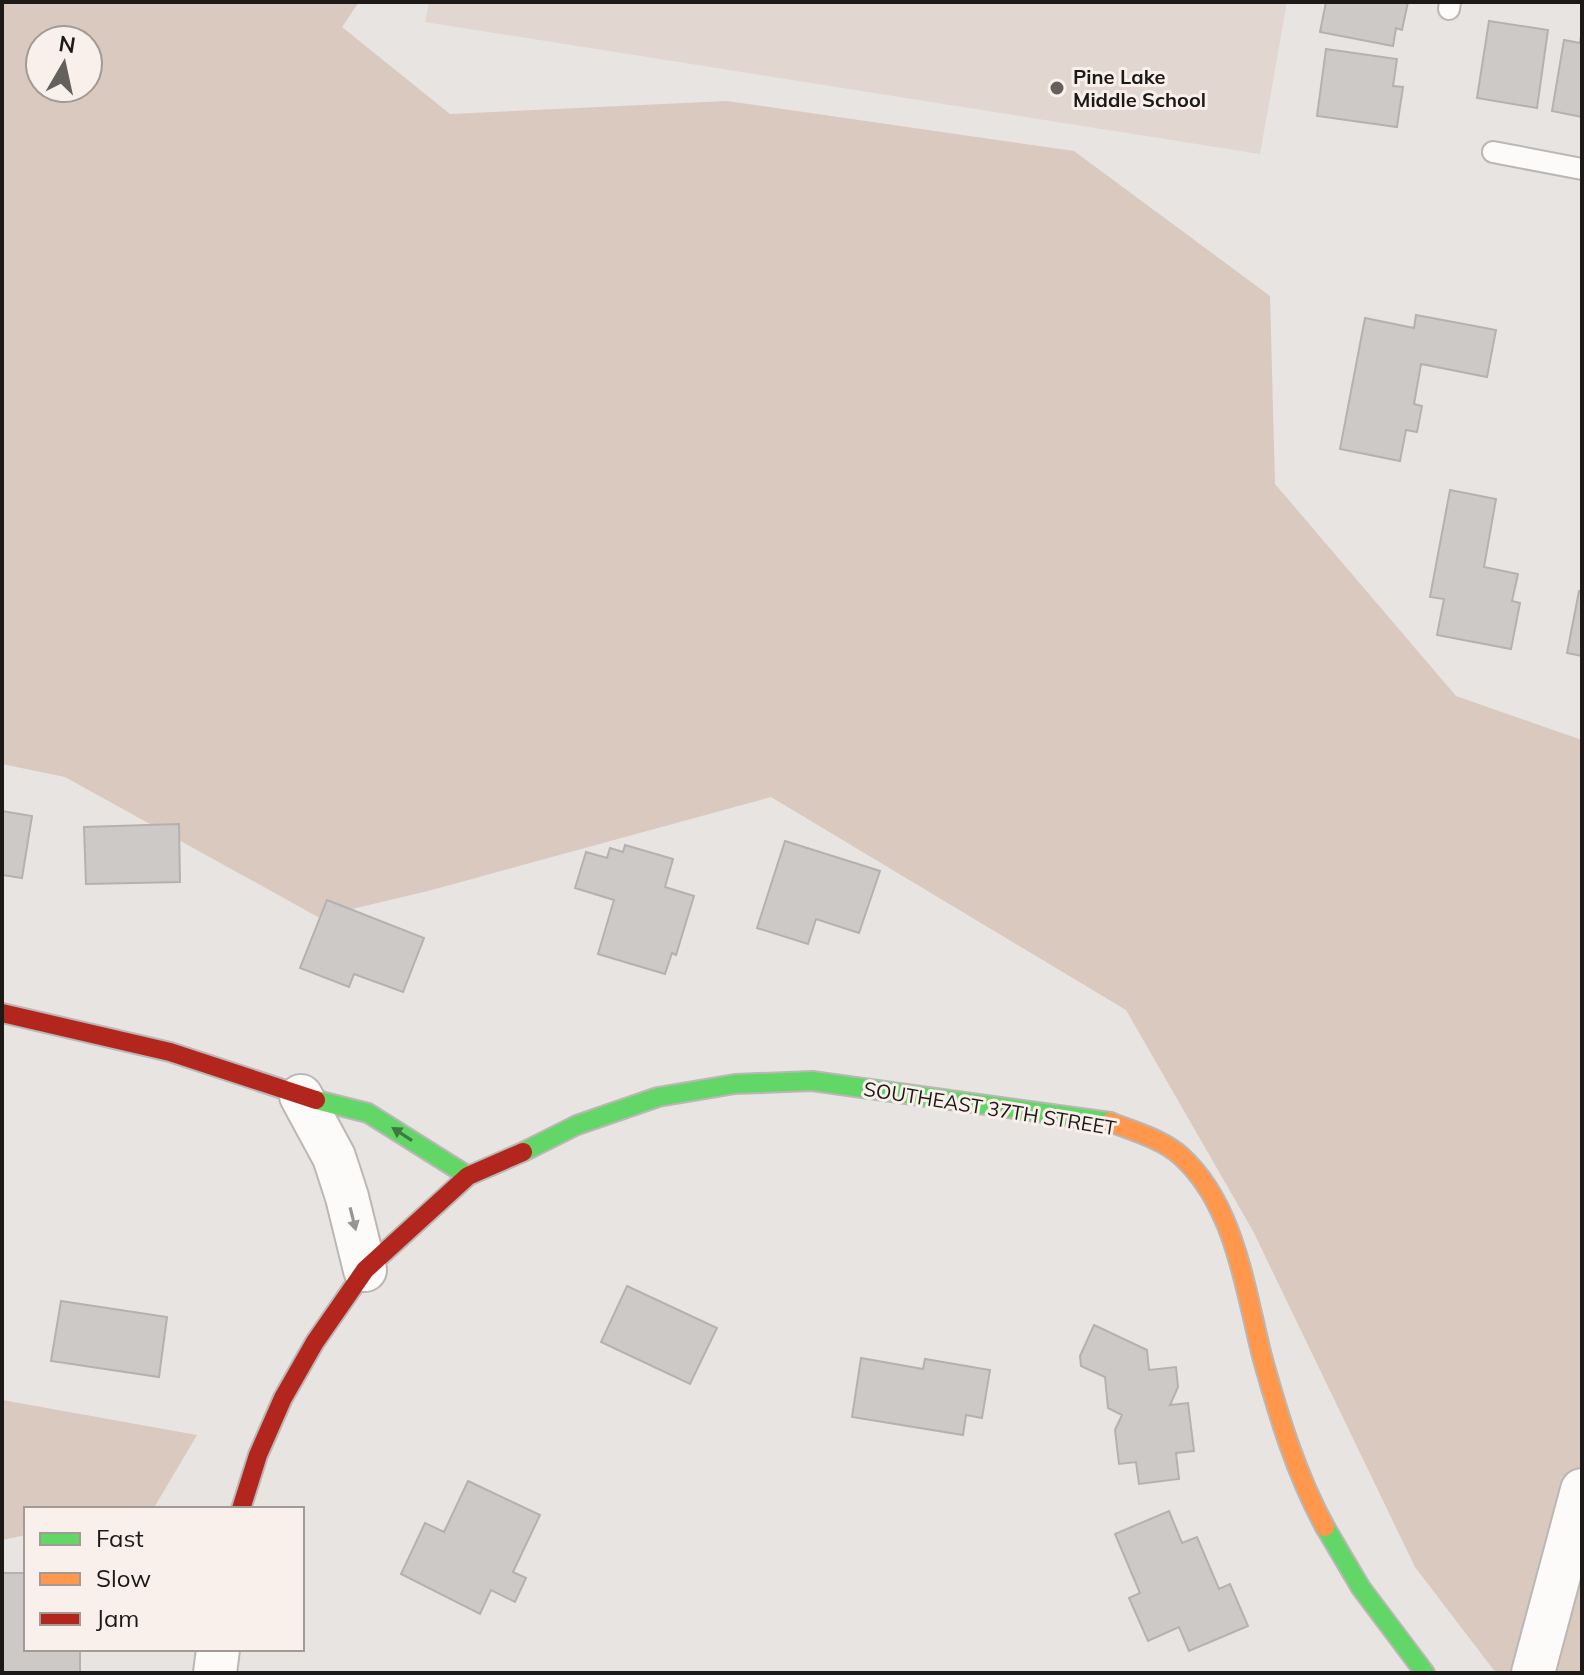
<svg xmlns="http://www.w3.org/2000/svg" width="1584" height="1675" viewBox="0 0 1584 1675" font-family="Mulish,sans-serif">
<rect width="100%" height="100%" fill="#e8e4e1"/>
<!-- built -->
<path fill="#e1d6d0" d="M429 2H1287L1260 154 425 22Z"/>
<!-- green -->
<path fill="#dac9bf" fill-rule="evenodd" d="M2 2H359L342 27 450 114 727 101 1074 151 1270 296 1275 484 1456 696 1582 740V1673H1496L1415 1567 1253 1231 1126 1010 771 797 428 891 318 917 65 777 2 764ZM40 40H88V88H40Z
M2 1400 197 1435 155 1506 143 1509H26V1535L2 1540Z"/>
<!-- building -->
<path fill="#ccc9c7" stroke="#b5b1b0" stroke-width="2" d="M1326 2H1408L1402 30 1396 28 1393 46 1320 32Z
M1489 21 1548 30 1537 108 1477 98Z
M1581 36 1582 117 1552 111 1564 40 1580 43Z
M1326 49 1397 59 1393 86 1403 87 1397 127 1317 116Z
M1416 315 1496 330 1487 377 1421 364 1414 404 1422 406 1417 432 1406 430 1400 461 1340 449 1365 318 1414 328Z
M1450 490 1496 499 1484 567 1518 574 1512 601 1520 603 1511 649 1437 635 1444 599 1430 597Z
M1579 591H1582V656L1567 653Z
M2 811 32 816 22 878 2 875Z
M179 824 180 882 86 884 84 827Z
M785 841 880 871 859 933 816 919 808 944 757 928Z
M625 845 673 859 665 887 694 896 676 955 672 953 665 974 598 954 614 900 575 888 586 852 607 858 610 848 623 852Z
M327 900 424 938 403 992 354 974 349 987 300 968Z
M627 1286 717 1328 690 1384 601 1342Z
M61 1301 167 1317 159 1377 51 1361Z
M1094 1325 1147 1350 1149 1370 1176 1367 1178 1387 1170 1405 1188 1403 1194 1451 1176 1453 1179 1479 1139 1484 1136 1462 1119 1464 1115 1430 1122 1415 1108 1408 1105 1377 1081 1366 1080 1356Z
M861 1358 923 1369 925 1359 990 1370 982 1418 966 1415 963 1435 852 1417Z
M468 1481 540 1515 513 1572 526 1578 515 1602 491 1590 480 1614 401 1574 425 1523 444 1532Z
M1169 1511 1182 1543 1197 1537 1219 1589 1230 1584 1248 1626 1189 1651 1179 1627 1148 1641 1129 1598 1140 1593 1115 1534Z
M2 1573H26V1649H80V1673H2Z"/>
<g fill="none" stroke-linecap="round" stroke-linejoin="round">
<defs>
<path id="lane" d="M1449 9 1450 2
M1493 152 1582 169"/>
<path id="street" d="M301 1096 334 1157 347 1197 365 1270
M215 1673 218 1649
M1533 1673 1582 1490"/>
<path id="fast" d="M316 1100 368 1113 468 1176
M523 1152 577 1125 658 1097 735 1084 812 1081 1110 1122
M1325 1527 1361 1588 1425 1673"/>
<path id="slow" d="M1110 1122C1133 1131 1162 1139 1181 1156 1235 1205 1245 1289 1262 1356 1278 1414 1296 1474 1325 1527"/>
<path id="jam" d="M2 1013 170 1052 316 1100
M241 1509 258 1455 283 1398 315 1342 365 1270 468 1176 523 1152"/>
</defs>
<!-- lane casing -->
<use href="#lane" stroke="#bab7b5" stroke-width="24"/>
<!-- street casing -->
<use href="#street" stroke="#bab7b5" stroke-width="46"/>
<!-- fast casing -->
<use href="#fast" stroke="#bab7b5" stroke-width="22"/>
<!-- slow casing -->
<use href="#slow" stroke="#bab7b5" stroke-width="22"/>
<!-- jam casing -->
<use href="#jam" stroke="#bab7b5" stroke-width="22"/>
<!-- lane -->
<use href="#lane" stroke="#fcfbfa" stroke-width="20"/>
<!-- street -->
<use href="#street" stroke="#fcfbfa" stroke-width="42"/>
<!-- fast -->
<use href="#fast" stroke="#63d668" stroke-width="18"/>
<!-- slow -->
<use href="#slow" stroke="#ff974d" stroke-width="18"/>
<!-- jam -->
<use href="#jam" stroke="#b3261e" stroke-width="18"/>
</g>
<!-- one-way arrows -->
<defs><path id="oneway-solid" d="M-6-.8H1V-3.2L6.5 0L1 3.2V.8H-6Z" transform="scale(2)"/></defs>
<use fill="#407840" href="#oneway-solid" transform="translate(402 1134) rotate(-147)"/>
<use fill="#979594" href="#oneway-solid" transform="translate(353 1219) rotate(76)"/>
<!-- markers -->
<circle fill="#63605e" stroke="#f9f0eb" stroke-width="3" cx="1057" cy="88" r="8"/>
<g text-anchor="middle" dominant-baseline="central" stroke-width="6" stroke-linejoin="round" paint-order="stroke">
<!-- poi labels -->
<g font-size="20" font-weight="bold" fill="#1c1917" stroke="#f9f0eb" text-anchor="start">
<text x="1073" y="76">Pine Lake<tspan x="1073" dy="23">Middle School</tspan></text>
</g>
<!-- street labels -->
<g font-size="20" fill="#1c1917" stroke="#f9f0eb">
<text transform="translate(990 1108) rotate(9)">SOUTHEAST 37TH STREET</text>
</g>
</g>
<!-- border -->
<rect width="1584" height="1675" fill="none" stroke="#1c1917" stroke-width="8"/>
<!-- legend -->
<rect x="24" y="1507" width="280" height="144" fill="#f9f0eb" stroke="#a19a96" stroke-width="2"/>
<rect x="40" y="1533" width="40" height="12" fill="#63d668" stroke="#a19a96" stroke-width="2"/>
<text x="96" y="1547" font-size="24" fill="#1c1917">Fast</text>
<rect x="40" y="1573" width="40" height="12" fill="#ff974d" stroke="#a19a96" stroke-width="2"/>
<text x="96" y="1587" font-size="24" fill="#1c1917">Slow</text>
<rect x="40" y="1613" width="40" height="12" fill="#b3261e" stroke="#a19a96" stroke-width="2"/>
<text x="96" y="1627" font-size="24" fill="#1c1917">Jam</text>
<!-- north arrow -->
<g transform="translate(64 64) rotate(9)"><circle r="38" fill="#f9f0eb" stroke="#a19a96" stroke-width="2"/>
<path d="M0-6L14 30L0 20L-14 30Z" fill="#63605e"/>
<text y="-12" font-size="22" font-weight="bold" text-anchor="middle" fill="#1c1917">N</text>
</g>
</svg>
